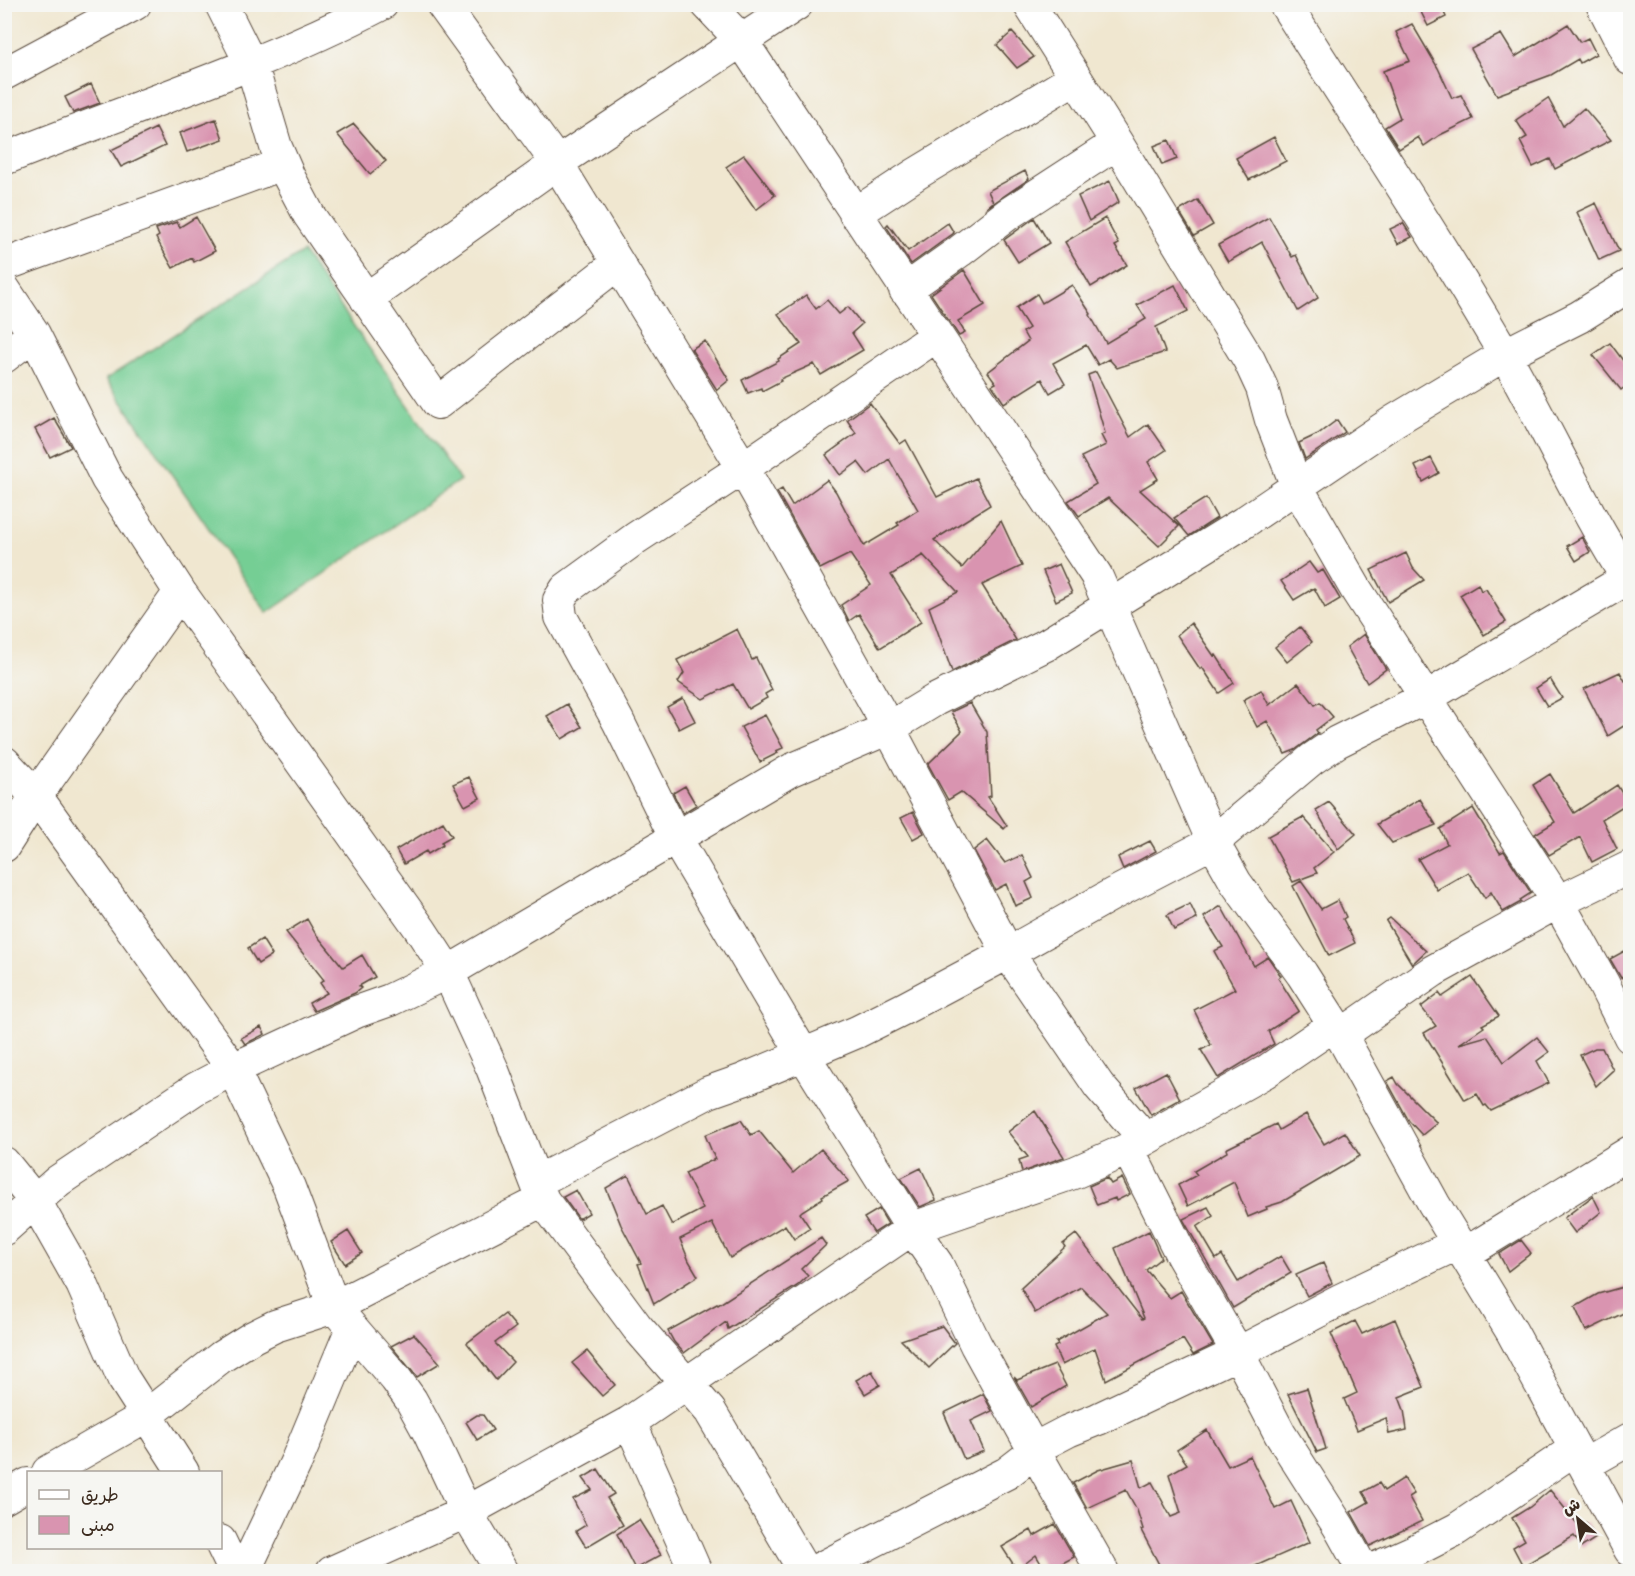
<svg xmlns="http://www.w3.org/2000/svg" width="1635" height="1576" viewBox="0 0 1635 1576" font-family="'Playpen Sans','Playpen Sans Arabic',sans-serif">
<rect width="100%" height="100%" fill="#f6f6f2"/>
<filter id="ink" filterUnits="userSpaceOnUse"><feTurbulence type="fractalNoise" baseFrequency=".0167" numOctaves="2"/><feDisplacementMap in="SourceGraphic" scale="12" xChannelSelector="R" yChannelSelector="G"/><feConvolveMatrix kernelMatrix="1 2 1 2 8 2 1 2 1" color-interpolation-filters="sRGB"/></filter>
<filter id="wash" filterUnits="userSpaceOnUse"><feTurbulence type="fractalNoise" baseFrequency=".008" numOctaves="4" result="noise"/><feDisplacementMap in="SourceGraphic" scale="24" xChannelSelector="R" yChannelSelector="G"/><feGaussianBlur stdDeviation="1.35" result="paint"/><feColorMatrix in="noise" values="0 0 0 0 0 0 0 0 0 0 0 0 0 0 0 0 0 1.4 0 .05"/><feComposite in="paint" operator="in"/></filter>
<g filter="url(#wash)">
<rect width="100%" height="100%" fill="#f0e7d0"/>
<!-- grass -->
<path fill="#75ce94" stroke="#587c59" stroke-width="1.5" d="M303 252 460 480 267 613 106 379Z"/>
<g id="blocks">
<!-- building -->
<path fill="#d994b0" d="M1431 4H1440L1446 17 1428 26 1420 10Z
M1412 24 1438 68 1452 98 1461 95 1473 119 1440 135 1424 146 1418 137 1399 149 1385 127 1400 118 1383 71 1410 61 1396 32Z
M1568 24 1580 42 1588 38 1596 54 1580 63 1578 59 1551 75 1497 95 1471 49 1501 34 1515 57Z
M1012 32 1034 57 1017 68 997 45Z
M91 84 100 103 73 113 65 97Z
M1548 98 1563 126 1584 108 1611 140 1555 169 1550 159 1533 167 1520 141 1527 137 1516 120Z
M216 119 223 139 187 152 180 133Z
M354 124 386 161 370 174 337 134Z
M156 128 165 146 121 167 111 150Z
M1274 137 1286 161 1249 180 1236 158Z
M1169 140 1177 159 1162 165 1154 146Z
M744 155 775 195 756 210 726 167Z
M1025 171 1029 179 985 209 993 202 988 191Z
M1110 181 1119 202 1089 221 1078 196Z
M1198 200 1213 225 1194 236 1179 211Z
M1596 203 1619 251 1599 260 1577 212Z
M196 217 215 251 194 262 192 258 173 268 156 238 159 236 156 229 177 222 180 227Z
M1269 217 1292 257 1296 255 1318 298 1298 311 1262 242 1228 262 1218 245Z
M1034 218 1049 243 1018 262 1004 240Z
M1105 218 1119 244 1115 246 1127 265 1091 287 1065 242Z
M948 223 954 233 911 264 886 226 888 224 908 251Z
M1403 223 1412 237 1398 244 1390 229Z
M964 270 985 305 958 321 965 333 959 336 931 294Z
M1072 285 1091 314 1090 315 1106 343 1146 319 1137 305 1175 285 1188 311 1156 327 1165 352 1117 368 1109 359 1098 365 1086 345 1053 363 1065 384 1050 393 1042 379 1004 403 992 385 996 383 988 372 1028 341 1023 332 1029 328 1016 308 1037 294 1042 303Z
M806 295 816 309 827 300 839 314 848 307 862 324 852 333 863 350 821 375 814 364 780 379 781 381 762 391 761 388 748 393 742 380 779 361 778 359 801 344 778 314Z
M705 341 729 380 717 390 691 349Z
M1610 343 1630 370V383L1621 390 1593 355Z
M1096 372 1130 437 1148 424 1166 450 1148 462 1158 479 1140 490 1179 526 1159 546 1108 498 1079 516 1068 501 1096 484 1081 457 1106 445 1101 435 1105 433 1088 375Z
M870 403 900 444 906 440 937 497 976 478 990 505 934 540 962 568 1001 521 1022 566 982 585 1016 640 952 672 929 607 958 592 923 555 891 575 921 622 880 648 859 614 849 621 841 605 871 585 850 554 820 569 777 492 782 489 792 506 827 480 836 492 864 546 899 525 897 523 918 510 889 459 868 475 858 462 840 475 826 455 856 433 847 420Z
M54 418 71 447 50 457 35 429Z
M1337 420 1345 432 1305 459 1299 443 1318 434Z
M1431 458 1439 473 1423 482 1415 466Z
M1206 498 1217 518 1189 536 1174 518Z
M1582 537 1590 552 1576 561 1567 546Z
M1406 553 1413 568 1424 580 1388 602 1371 570Z
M1309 562 1317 573 1323 570 1340 599 1325 608 1314 588 1294 600 1281 581Z
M1059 564 1072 593 1056 601 1043 571Z
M1478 584 1481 591 1486 589 1506 622 1484 635 1460 595Z
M1191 623 1214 656 1216 655 1234 683 1219 693 1202 667 1200 669 1177 635Z
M1300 627 1312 642 1287 662 1275 647Z
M737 629 752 660 756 658 772 690 765 694 767 698 748 709 733 684 703 699 678 682 684 673 677 660Z
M1364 634 1386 669 1367 683 1347 647Z
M1620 672 1625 681 1630 678V722L1608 736 1584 689Z
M1550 679 1562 698 1547 706 1536 688Z
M1298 683 1315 705 1320 702 1333 717 1316 730 1318 733 1295 750 1285 754 1267 721 1257 727 1243 700 1261 690 1269 705Z
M683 698 695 721 679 729 667 707Z
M970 703 987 732 991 796 988 797 1007 826 1004 829 961 792 948 800 928 764 962 731 951 712Z
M567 704 582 727 562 739 547 716Z
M765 715 783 748 776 751 778 753 760 762 741 727Z
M1550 774 1574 813 1617 785 1628 803 1602 819 1617 849 1592 862 1580 837 1549 855 1535 834 1555 822 1533 785Z
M469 777 480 798 465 806 453 784Z
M685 786 696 805 683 813 673 793Z
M1420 799 1436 825 1392 843 1377 824Z
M1329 802 1356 834 1338 849 1316 810Z
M1473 808 1500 853 1504 851 1531 893 1520 900 1521 902 1503 912 1491 892 1485 898 1468 872 1437 890 1418 859 1447 844 1440 829Z
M913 812 924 833 913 839 901 818Z
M1303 817 1334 852 1314 868 1317 873 1293 882 1268 836Z
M443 822 452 836 441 842 443 845 428 854 426 851 404 864 396 850Z
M987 840 1005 863 1022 855 1033 878 1026 882 1033 898 1015 906 1006 884 995 890 974 850Z
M1150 841 1156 851 1123 869 1118 857Z
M1301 881 1321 909 1338 900 1346 917 1343 919 1355 943 1329 956 1293 886Z
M1190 904 1197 919 1174 930 1167 915Z
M1221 906 1254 966 1268 957 1281 976 1278 978 1299 1011 1268 1031 1274 1044 1218 1078 1201 1050 1211 1045 1194 1010 1235 989 1214 951 1223 947 1204 917Z
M1390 918 1426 951 1412 964 1386 921Z
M307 919 315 933 343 967 362 955 375 977 359 986 361 988 355 993 314 1011 309 1003 327 993 320 983 324 980 286 932Z
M262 939 272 955 258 964 248 948Z
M1630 948V972L1621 978 1610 959Z
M1472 977 1499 1016 1482 1025 1484 1027 1459 1044 1487 1036 1504 1062 1537 1037 1549 1052 1537 1061 1549 1083 1491 1111 1486 1105 1484 1106 1477 1094 1465 1100 1424 1033 1436 1026 1421 1007 1439 993 1442 997Z
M261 1027 265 1034 245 1044 241 1038Z
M1595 1048H1602L1613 1070 1596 1086 1580 1055Z
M1166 1072 1180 1099 1151 1115 1136 1088Z
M1394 1077 1398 1084 1437 1123 1422 1135 1409 1121 1387 1081Z
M1035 1111 1064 1157 1022 1172 1019 1160 1028 1157 1008 1132Z
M1306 1114 1324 1144 1345 1132 1360 1156 1282 1202 1266 1207 1267 1209 1248 1217 1234 1182 1188 1206 1178 1185 1197 1175 1194 1171 1227 1152 1226 1149 1276 1124 1279 1130Z
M741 1120 751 1135 759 1131 793 1173 821 1149 849 1181 822 1196 823 1198 802 1211 800 1213 810 1228 794 1239 785 1225 730 1258 712 1223 680 1239 689 1261 698 1276 654 1304 638 1264 641 1263 621 1225 606 1188 628 1175 647 1214 662 1206 672 1225 703 1209 685 1173 715 1159 705 1135Z
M921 1168 936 1200 920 1207 901 1178Z
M1107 1178 1111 1184 1122 1178 1130 1194 1116 1201 1115 1198 1097 1205 1089 1186Z
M576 1190 589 1213 579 1219 563 1197Z
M1593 1196 1601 1212 1575 1233 1564 1218Z
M1208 1207 1213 1216 1197 1227 1216 1259 1222 1255 1238 1282 1281 1256 1291 1273 1233 1308 1183 1219Z
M879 1209 888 1224 874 1233 864 1218Z
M348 1231 362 1253 345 1264 331 1242Z
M1149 1231 1161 1258 1146 1270 1170 1298 1181 1291 1213 1345 1193 1355 1183 1339 1106 1380 1095 1348 1062 1365 1054 1347 1058 1345 1056 1342 1107 1313 1081 1287 1035 1313 1021 1288 1065 1247 1063 1244 1076 1234 1142 1319 1144 1318 1115 1248Z
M821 1238 826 1245 801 1269 808 1276 797 1286 728 1329 726 1322 684 1353 674 1342 668 1331 717 1304 718 1305Z
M1521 1240 1531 1253 1508 1271 1499 1254Z
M1323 1263 1332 1283 1307 1296 1296 1275Z
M1630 1285V1310L1586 1331 1575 1307 1598 1294Z
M505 1314 516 1327 495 1343 513 1362 496 1380 467 1343Z
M1395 1319 1424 1387 1399 1397 1404 1410 1407 1430 1389 1434 1386 1418 1357 1430 1344 1399 1357 1393 1331 1333 1355 1321 1362 1334Z
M942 1326 955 1343 929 1368 901 1340Z
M414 1334 440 1363 417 1377 391 1346Z
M587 1351 615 1385 602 1396 572 1363Z
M1055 1365 1066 1386 1031 1407 1014 1377 1017 1380Z
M872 1371 880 1385 865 1394 856 1380Z
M1307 1388 1326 1449 1317 1452 1288 1394Z
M983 1394 992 1411 971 1421 984 1451 964 1459 944 1413Z
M477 1415H483L493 1430 477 1440 466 1422Z
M1207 1430 1228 1466 1250 1456 1275 1509 1291 1501 1310 1542 1242 1572H1163L1141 1530 1143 1529 1137 1510 1126 1490 1087 1508 1073 1483 1098 1470 1133 1460 1141 1488 1152 1482 1171 1517 1181 1513 1169 1474 1187 1464 1177 1450Z
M598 1469 614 1494 607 1498 623 1525 586 1547 576 1531 586 1525 573 1499 592 1490 583 1478Z
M1404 1478 1414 1494 1409 1497 1422 1521 1370 1546 1351 1512 1369 1502 1363 1492 1379 1483 1384 1491Z
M1550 1490 1579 1526 1585 1522 1596 1538 1582 1547 1574 1536 1523 1566 1513 1547 1525 1540 1512 1518 1530 1507Z
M639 1520 661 1555 635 1569 617 1534Z
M1055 1524 1074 1557 1046 1572 1036 1555 1017 1570 1002 1547 1031 1530 1034 1536Z"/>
</g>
</g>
<g filter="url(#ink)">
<use href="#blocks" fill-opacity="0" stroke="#564639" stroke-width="1.5"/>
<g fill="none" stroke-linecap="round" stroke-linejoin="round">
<defs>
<path id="minor" d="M221 4 252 66 276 147 289 177 309 215 438 403 617 264
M442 4 557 163 743 468 889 728 1008 953 1099 1086 1145 1139
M707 4 741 40 1096 575 1213 842 1236 883 1302 974 1341 1035 1434 1204 1512 1332 1630 1550
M1029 4 1117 143 1249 360 1262 388 1271 420 1297 487 1357 591 1558 902 1603 983 1630 1037
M1285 4C1359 121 1436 236 1505 355 1548 430 1583 510 1630 582
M1602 4 1630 59
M4 74 135 4
M4 159C131 108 261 67 382 4
M855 214 916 174 1075 78
M4 265 283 164
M4 289 34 334 107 479 180 592 420 929 448 972 492 1068 543 1200 637 1327 710 1411 805 1572
M905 290 960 251 1008 214 1117 143
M366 299 557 163 797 4
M936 336 743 468 636 538 566 589 559 600 561 617 618 721 675 837 803 1054 906 1219 937 1264 976 1345 1035 1452 1103 1572
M4 357 34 334
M4 762 36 796 233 1069 289 1187 334 1307 396 1379 411 1400 429 1433 466 1512 502 1572
M4 846 36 796 180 592
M1341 1035 1433 971 1558 902 1630 867
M1128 1149 1182 1256 1238 1353 1280 1434 1339 1527 1364 1572
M4 1163 35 1201 82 1284 123 1378 183 1472
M536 1182 709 1092 743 1080 857 1032 903 1009 1008 953 1113 894 1213 842 1312 759 1337 742 1427 697 1630 577
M4 1229 58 1181 195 1089 233 1069 356 1012 390 1000 448 972 791 770 889 728 935 700 1046 645 1243 523 1394 421 1504 355 1579 317 1630 285
M1466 1253 1630 1152
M630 1422 696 1572
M1584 1465 1630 1439
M48 1472 146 1416 221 1357 253 1337 275 1326 334 1307 543 1200
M4 1498 28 1484
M220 1541 235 1572
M244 1572 297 1460 352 1328
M332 1572 466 1512 630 1422 913 1228 1076 1172 1128 1149 1265 1072 1334 1025
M813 1572 1007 1473 1047 1442 1068 1431 1098 1419 1238 1353 1340 1300 1459 1243
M1367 1572 1414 1551 1457 1529 1575 1449"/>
</defs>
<!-- minor casing -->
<use href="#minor" stroke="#564639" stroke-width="34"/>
<!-- minor -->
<use href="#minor" stroke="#fff" stroke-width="32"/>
</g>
</g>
<!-- margin -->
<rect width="1635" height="1576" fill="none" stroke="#f6f6f2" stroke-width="24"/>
<!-- legend -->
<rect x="27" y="1471" width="195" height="78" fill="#f6f6f2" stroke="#aba49d" stroke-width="1.5"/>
<rect x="39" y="1490" width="30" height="9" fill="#ffffff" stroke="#aba49d" stroke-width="1.5"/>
<text x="81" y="1501" font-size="18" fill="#3b2a1e">طريق</text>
<rect x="39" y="1516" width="30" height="18" fill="#d994b0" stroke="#aba49d" stroke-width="1.5"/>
<text x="81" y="1531" font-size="18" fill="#3b2a1e">مبنى</text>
<!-- north arrow -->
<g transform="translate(1578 1519) rotate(331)" stroke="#f6f6f2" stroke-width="4.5" paint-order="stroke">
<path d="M0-4.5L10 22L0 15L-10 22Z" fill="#3b2a1e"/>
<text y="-9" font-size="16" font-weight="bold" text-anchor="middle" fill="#3b2a1e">ش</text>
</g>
</svg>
